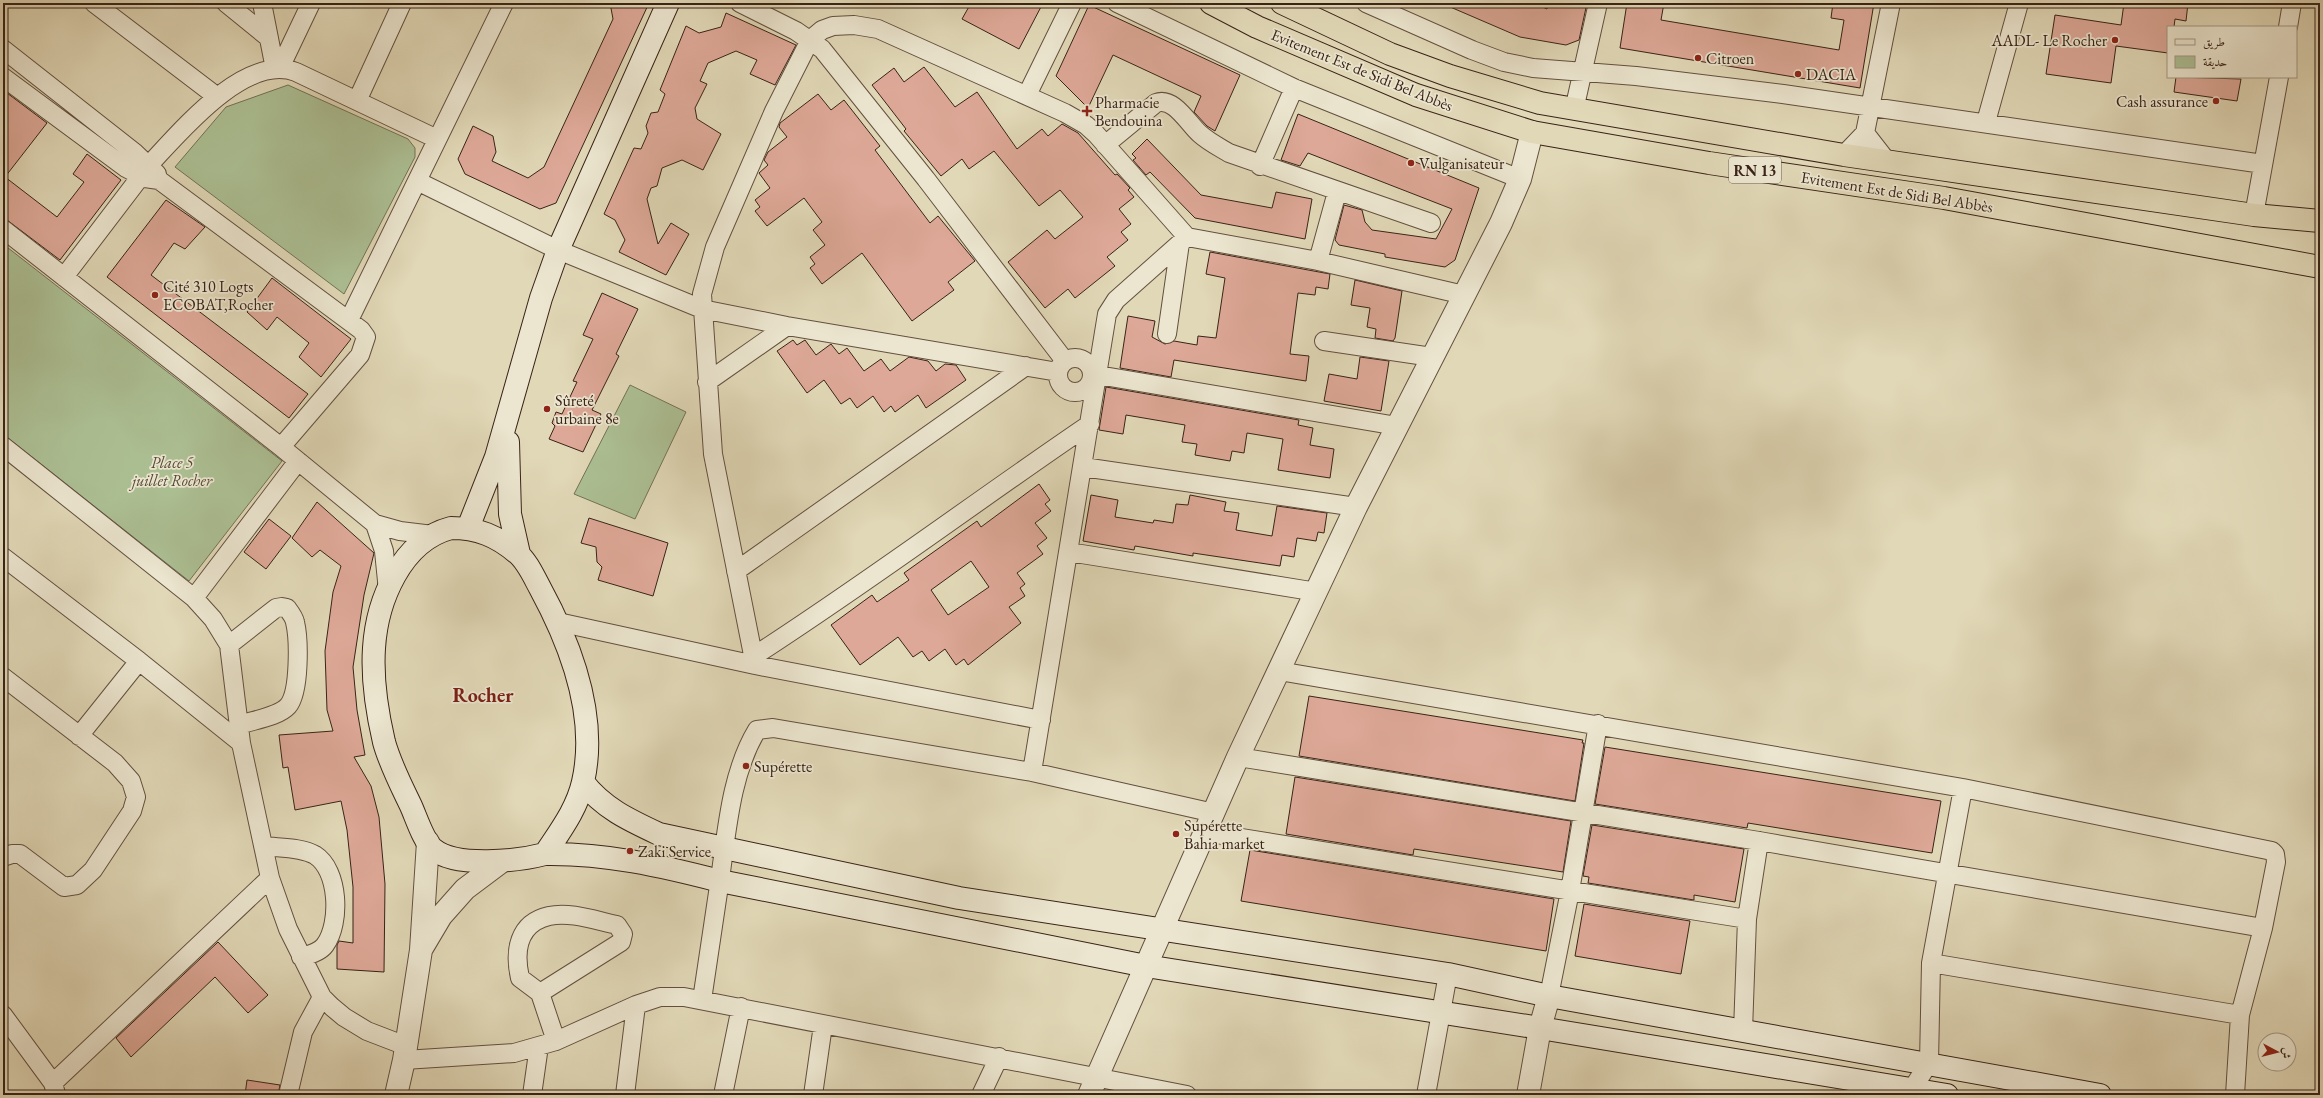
<svg xmlns="http://www.w3.org/2000/svg" width="2323" height="1098" viewBox="0 0 2323 1098" font-family="'EB Garamond',Amiri,serif">
<rect width="100%" height="100%" fill="#e1d8b7"/>
<filter id="stains"><feTurbulence type="fractalNoise" baseFrequency=".005" numOctaves="4"/><feColorMatrix values="0 0 0 0 .2 0 0 0 0 .09 0 0 0 0 .02 0 0 0 .5 -.17"/></filter>
<radialGradient id="worn" r=".72"><stop offset=".6" stop-color="#630" stop-opacity="0"/><stop offset="1" stop-color="#630" stop-opacity=".3"/></radialGradient>
<!-- green -->
<path fill="#acc094" stroke="#727256" d="M288 85 408 139 415 148V157L344 294 175 167 226 107Z
M3 244 282 461 189 581 3 434Z
M630 385 686 412 635 519 574 494Z"/>
<!-- building -->
<path fill="#dda897" stroke="#392317" fill-rule="evenodd" d="M610 3H649L556 203 540 209 465 174 458 159 473 126 493 136 496 152 492 161 528 178 544 167 613 19Z
M971 3H1043L1019 49 962 19Z
M1441 3H1534L1547 9 1548 3H1587L1579 40 1566 45 1520 37Z
M1627 3H1664L1661 20 1839 50 1844 20 1831 18 1833 3H1874L1860 88 1620 48Z
M2124 3H2188L2186 21 2175 19 2174 27H2168V53L2116 46 2111 83 2046 74 2055 15 2121 25Z
M1089 5 1240 75 1215 131 1207 126 1194 112 1201 96 1113 55 1088 108 1056 76Z
M726 13 796 45 775 85 750 74 757 60 736 51 708 63 700 81 707 84 695 108 697 119 721 134 703 170 682 160 662 168 657 186 651 188 647 199 658 244 671 223 689 234 666 275 619 252 625 240 615 220 604 214 634 148 641 149 648 133 646 126 651 113 658 112 665 94 660 90 686 26 699 33 721 27Z
M924 67 955 107 977 92 1017 149 1042 129 1048 136 1062 124 1078 133 1115 175 1117 174 1130 188 1128 190 1134 197 1119 209 1131 224 1121 232 1128 240 1107 257 1115 266 1075 298 1068 289 1045 308 1008 262 1047 230 1055 239 1083 217 1060 190 1039 206 994 151 969 169 962 159 941 176 904 131 906 129 872 85 894 68 904 82Z
M2176 77 2241 79 2237 101 2174 92Z
M3 90 47 123 5 177 57 217 84 182 73 174 87 154 121 180 60 260 3 217Z
M818 94 831 110 844 100 880 146 875 150 930 223 938 216 975 261 948 282 954 290 912 321 862 253 822 284 810 268 815 264 810 257 825 245 813 230 822 222 804 198 767 226 755 211 760 207 755 200 770 188 759 173 768 165 764 160 768 152 787 137 779 127 780 123Z
M1298 114 1479 188 1455 260 1445 267 1385 257V254L1339 245 1335 240 1344 205 1362 210 1365 222 1372 230 1436 239 1452 209 1308 153 1300 166 1281 160Z
M1147 139 1201 195 1272 208 1276 192 1312 199 1305 239 1195 218 1150 172 1146 175 1133 160 1136 158 1132 154Z
M166 200 205 227 185 249 174 243 151 275 308 394 289 418 107 277Z
M1210 252 1330 274 1328 289 1316 287 1315 295 1298 293 1290 354 1309 356 1306 381 1174 360 1171 377 1120 368 1128 316 1155 321 1152 337 1165 344 1174 341 1197 345 1198 336 1216 338 1225 278 1206 274Z
M272 278 351 339 321 377 299 357 309 343 277 317 267 330 247 312Z
M1355 280 1402 291 1395 338 1393 341 1375 338 1376 329 1367 327 1370 308 1351 305Z
M602 293 638 309 616 354 619 356 592 410 601 414 583 452 549 439 555 426 552 423 556 412 562 414 577 382 573 381 593 339 583 335Z
M793 340 797 345 805 340 816 355 831 344 839 354 847 348 864 371 881 359 890 371 909 357 928 361 936 371 945 364 956 365 966 380 926 408 918 395 895 412 891 406 884 412 873 396 857 408 850 398 841 404 824 380 807 393 777 351Z
M1360 357 1389 361 1381 411 1324 401 1329 374 1357 379Z
M1106 387 1299 420 1298 425 1313 428 1310 445 1334 449 1330 478 1278 470 1283 439 1247 433 1244 453 1232 451 1230 461 1195 455 1197 444 1182 442 1185 425 1126 415 1123 434 1099 430Z
M1039 484 1050 500 1045 504 1051 511 1035 523 1047 538 1037 546 1043 554 1017 573 1025 584 1020 588 1025 596 1009 607 1021 623 968 665 964 659 956 665 945 649 929 661 922 651 913 657 898 637 860 665 831 625 872 595 877 602 909 580 904 573 977 521 981 527ZM971 561 989 587 948 615 931 590Z
M1091 495 1118 500 1115 517 1153 523 1154 520 1173 523 1176 504 1188 505 1190 495 1226 502 1224 511 1239 513 1236 530 1272 536 1277 506 1327 513 1324 533 1318 532 1316 541 1297 538 1294 557 1282 555 1280 566 1193 553V556L1135 546 1134 550 1083 541Z
M317 502 374 553 364 595 353 667 357 710 365 755 354 757 371 786 379 817 385 884 384 972 337 969V945L339 941 353 943V887L347 830 341 801 295 810 288 767 283 768 279 735 333 731 327 710 325 651 333 592 341 566 320 550 312 557 292 538Z
M589 518 668 543 653 596 598 580 602 567 597 562 596 547 581 543Z
M269 519 291 536 266 569 244 552Z
M1309 696 1583 740 1582 743H1584L1575 801 1299 756Z
M1605 747 1941 801 1932 853 1748 823 1747 828 1595 804Z
M1295 777 1571 821 1563 872 1414 849 1413 855 1286 834Z
M1592 825 1744 849 1735 902 1694 895V900L1588 883 1589 877 1583 876Z
M1250 850 1554 899 1546 951 1241 901Z
M1584 904 1690 921 1681 974 1575 956Z
M218 942 268 995 248 1013 215 977 131 1057 116 1038Z
M247 1080 280 1085 278 1095H245Z"/>
<g fill="none" stroke-linecap="round" stroke-linejoin="round">
<defs>
<path id="minor" d="M94 3 216 96
M226 3 269 38
M262 3 275 69
M740 3 796 31 822 49 926 179 1065 361
M1117 3 1294 88 1520 179
M1366 3 1472 50 1504 62 1533 68 1636 76 1783 94 2263 164
M2288 27 2292 3
M3 49 134 152 157 174
M280 68 311 3
M3 77 126 168 145 178 159 180 361 330 366 337 360 355 281 447
M1027 95 1072 3
M357 101 402 3
M1574 110 1598 3
M1986 122 2019 3
M1865 133 1891 3
M1105 145 1156 103C1174 96 1189 125 1200 134 1209 142 1219 147 1229 153L1431 223
M1844 155 1865 133 1886 160
M149 165C180 132 245 53 296 72L437 139
M1260 166 1294 88
M417 181 558 250 702 309 787 326 1058 372
M2254 215 2279 77
M3 229 281 447 375 524 400 531 433 535
M1318 261 1337 192
M64 277 141 176
M349 320 504 3
M1167 334 1180 243
M1324 341 1432 357
M1058 375a17 17 0 1 1 34 0a17 17 0 1 1-34 0Z
M1092 374 1397 426
M707 382 787 326
M3 446 194 598 213 619 229 645 241 743 270 878 288 929 322 997 332 1007 344 1017 367 1031 406 1046
M1083 467 1356 507
M375 524 384 551 388 591
M1069 552 1317 592
M3 557 139 661 241 743
M736 571 1026 366
M194 598 298 461
M558 622 755 665 1041 720
M229 645 276 608 282 607 287 608C290 612 294 617 295 622 299 639 300 692 288 706 278 717 253 720 239 725
M754 656C869 582 978 500 1090 424
M755 665 713 454 702 294 715 247 774 111 810 40 822 30 833 26 854 25 878 29 1065 113 1086 125 1096 134 1187 237 1318 261 1464 295
M1279 671 1963 788 2272 851 2275 854 2276 862 2263 928 2240 1015 2235 1095
M3 677 115 763 131 781 136 797 132 811 93 870 77 885 64 887 20 854H12L3 857
M79 736 139 661
M1238 757 1759 841 2263 928
M1032 772 1107 314 1116 300 1187 237
M1204 832 1747 919
M264 846C279 848 301 847 315 855 339 870 341 923 325 945 320 952 310 955 301 957
M1931 963 2240 1015
M540 993 621 942 623 934 617 925C597 921 570 911 549 916 518 923 514 951 520 978L540 993 556 1041
M1549 996 1570 891 1598 724
M702 1000C708 959 714 919 720 879 727 830 731 773 757 730L773 728 1032 772 1214 813
M3 1015 53 1083 56 1094
M1743 1031 1747 919 1759 841
M404 1060 514 1053 556 1041 636 1005 660 997H684L1187 1095
M53 1083 270 878
M288 1095 303 1032 322 997
M532 1095 539 1046
M625 1095 636 1005
M723 1095 741 1007
M813 1095 823 1025
M981 1095 999 1057
M1426 1095 1448 974
M1911 1095 1912 1089 1929 1063 1931 963 1963 788"/>
<path id="tertiary" d="M422 948 441 916 465 889 501 862
M396 1095 404 1060 421 950 428 842
M1089 1095 1238 757 1356 507 1501 223 1520 179 1532 132
M1528 1095 1540 1028 1549 996"/>
<path id="secondary" d="M508 442 510 514 519 554
M451 528C478 528 497 536 517 553 527 561 534 577 540 588 571 645 598 716 583 782 577 809 560 831 545 854 518 861 456 868 433 849 424 842 416 817 411 806 401 785 390 764 384 742 377 712 372 678 374 648 377 601 401 541 451 528Z
M468 528 496 457 541 298 558 250 668 3
M583 782C603 808 629 820 659 834L959 898 1448 974 1549 996 2100 1095
M545 854C605 853 662 866 720 881L1146 966 1540 1028 1947 1095"/>
<path id="trunk" d="M1211 3 1257 27 1416 95 1532 132 1709 163 1944 198 2320 267
M1282 3 1390 54 1450 76 1540 103 1844 155 2254 215 2320 221"/>
</defs>
<!-- minor casing -->
<use href="#minor" stroke="#63503f" stroke-width="20"/>
<!-- tertiary casing -->
<use href="#tertiary" stroke="#63503f" stroke-width="24"/>
<!-- secondary casing -->
<use href="#secondary" stroke="#392317" stroke-width="24"/>
<!-- trunk casing -->
<use href="#trunk" stroke="#392317" stroke-width="24"/>
<!-- minor -->
<use href="#minor" stroke="#ece6d0" stroke-width="18"/>
<!-- tertiary -->
<use href="#tertiary" stroke="#ece6d0" stroke-width="22"/>
<!-- secondary -->
<use href="#secondary" stroke="#ece6d0" stroke-width="22"/>
<!-- trunk -->
<use href="#trunk" stroke="#e1d8b7" stroke-width="22"/>
</g>
<!-- markers -->
<g fill="#8f2418" stroke="#ece6d0" stroke-width="1.5">
<circle cx="2115" cy="40" r="4"/>
<circle cx="1698" cy="58" r="4"/>
<circle cx="1798" cy="74" r="4"/>
<circle cx="2216" cy="101" r="4"/>
<path d="M1085 105h4v4h4v4h-4v4h-4v-4h-4v-4h4z"/>
<circle cx="1411" cy="163" r="4"/>
<circle cx="155" cy="295" r="4"/>
<circle cx="547" cy="409" r="4"/>
<circle cx="746" cy="766" r="4"/>
<circle cx="1176" cy="834" r="4"/>
<circle cx="630" cy="851" r="4"/>
</g>
<g text-anchor="middle" dominant-baseline="central" stroke-width="3.5" stroke-linejoin="round" paint-order="stroke">
<!-- shield labels -->
<rect fill="#ece6d0" stroke="#6f5e4e" stroke-width="1" x="1729" y="157" width="52" height="26" rx="3"/>
<g font-size="15" font-weight="bold" fill="#392317">
<text x="1755" y="170">RN 13</text>
</g>
<!-- poi labels -->
<g font-size="16" fill="#392317" stroke="#ece6d0" text-anchor="start">
<text x="2107" y="40" text-anchor="end">AADL- Le Rocher</text>
<text x="1706" y="58">Citroen</text>
<text x="1806" y="74">DACIA</text>
<text x="2208" y="101" text-anchor="end">Cash assurance</text>
<text x="1095" y="102">Pharmacie<tspan x="1095" dy="18">Bendouina</tspan></text>
<text x="1419" y="163">Vulganisateur</text>
<text x="163" y="286">Cité 310 Logts<tspan x="163" dy="18">ECOBAT,Rocher</tspan></text>
<text x="555" y="400">Sûreté<tspan x="555" dy="18">urbaine 8e</tspan></text>
<text x="754" y="766">Supérette</text>
<text x="1184" y="825">Supérette<tspan x="1184" dy="18">Bahia market</tspan></text>
<text x="638" y="851">Zaki Service</text>
</g>
<!-- street labels -->
<g font-size="16" fill="#392317" stroke="#ece6d0">
<text transform="translate(1362 70) rotate(22)">Evitement Est de Sidi Bel Abbès</text>
<text transform="translate(1897 192) rotate(9)">Evitement Est de Sidi Bel Abbès</text>
</g>
<!-- park labels -->
<g font-size="16" font-style="italic" fill="#564a36" stroke="#ece6d0">
<text x="172" y="462">Place 5<tspan x="172" dy="18">juillet Rocher</tspan></text>
</g>
<!-- district labels -->
<g font-size="20" font-weight="bold" fill="#7a1f14" stroke="#ece6d0">
<text x="483" y="695">Rocher</text>
</g>
</g>
<!-- margin -->
<rect width="2323" height="1098" fill="none" stroke="#e1d8b7" stroke-width="16"/>
<rect x="4" y="4" width="2315" height="1090" fill="none" stroke="#392317" stroke-width="2"/>
<rect x="8" y="8" width="2307" height="1082" fill="none" stroke="#392317"/>
<!-- legend -->
<rect x="2167" y="26" width="130" height="52" fill="#ece6d0" stroke="#a49886"/>
<rect x="2175" y="39" width="20" height="6" fill="#ece6d0" stroke="#a49886"/>
<text x="2203" y="46" font-size="12" fill="#392317">طريق</text>
<rect x="2175" y="56" width="20" height="12" fill="#acc094" stroke="#a49886"/>
<text x="2203" y="66" font-size="12" fill="#392317">حديقة</text>
<!-- north arrow -->
<g transform="translate(2277 1052) rotate(97)"><circle r="19" fill="#ece6d0" stroke="#a49886"/>
<path d="M0-3L7 15L0 10L-7 15Z" fill="#8f2418"/>
<text y="-6" font-size="11" font-weight="bold" text-anchor="middle" fill="#392317">ش</text>
</g>
<rect width="100%" height="100%" filter="url(#stains)"/>
<rect width="100%" height="100%" fill="url(#worn)"/>
</svg>
